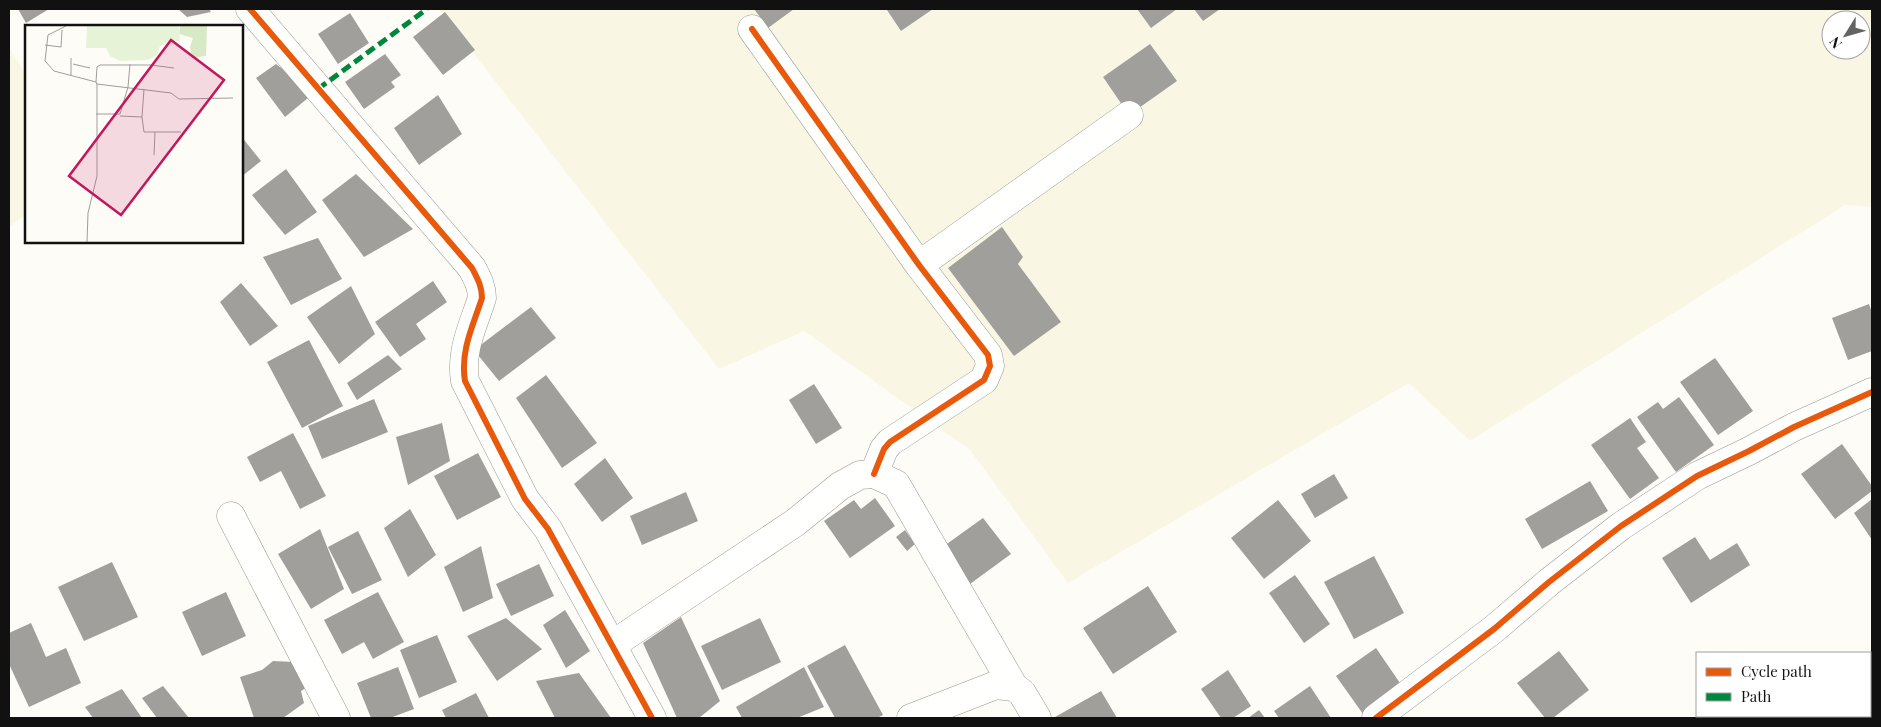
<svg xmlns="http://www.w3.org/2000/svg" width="1881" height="727" viewBox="0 0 1881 727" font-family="'Playfair Display',serif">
<rect width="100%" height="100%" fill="#fdfcf7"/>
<!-- farmland -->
<path fill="#f9f7e4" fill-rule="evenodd" d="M439 9H1872V207L1845 205 1470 441 1409 383 1068 583 970 450 804 331 719 369ZM1831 20H1861V50H1831Z
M9 48 26 74V214L9 227Z"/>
<!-- building -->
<path fill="#a19f9c" d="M18 9H49L26 23Z
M178 9H209L211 12 187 17Z
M754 9H794L768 28Z
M888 9H933L901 31 887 10Z
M1137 9H1177L1151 28Z
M1194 9H1220L1203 21Z
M445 12 475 50 443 75 413 37Z
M350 13 369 43 338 64 318 34Z
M1150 44 1177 81 1129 115 1103 77Z
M385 54 401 75 391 82 395 87 364 109 345 82Z
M276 64 314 93 285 117 256 78Z
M438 95 462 134 419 165 394 128Z
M241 136 261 161 241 177Z
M286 169 317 212 285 235 252 195Z
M356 174 413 229 364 257 322 200Z
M1002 227 1023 257 1018 264 1061 322 1014 356 948 268Z
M318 238 342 279 291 305 263 257Z
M433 281 447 302 416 324 426 339 400 357 375 322Z
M241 283 278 326 250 346 220 302Z
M351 286 375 334 339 364 307 317Z
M1869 304 1872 313V351L1848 360 1832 318Z
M531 307 556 338 499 381 474 350Z
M309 340 343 406 302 428 267 362Z
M388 355 402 369 357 400 347 383Z
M1715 358 1753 411 1718 435 1680 382Z
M546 375 597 443 562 468 516 398Z
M814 384 842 428 816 444 789 400Z
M1679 397 1714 445 1676 472 1637 417 1658 402 1663 409Z
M374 399 388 432 322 459 308 426Z
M1630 418 1646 442 1637 448 1659 478 1630 499 1591 445Z
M442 423 450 461 408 485 396 437Z
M293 433 326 496 300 509 281 471 260 482 247 457Z
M1842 444 1872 486V491L1835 519 1801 474Z
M478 453 501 497 457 520 434 476Z
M605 458 633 498 602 522 574 484Z
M1334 474 1348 498 1315 518 1301 494Z
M1590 481 1608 511 1542 549 1525 519Z
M686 492 698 521 642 545 630 516Z
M875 498 895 526 850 558 824 521 854 500 861 509Z
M1872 499V540L1854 513Z
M1278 500 1311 541 1264 579 1231 538Z
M410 509 436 555 408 577 384 528Z
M983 518 1011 554 970 584 944 546Z
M320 529 344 589 311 609 278 554Z
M905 530 915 544 907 551 896 537Z
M358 531 382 580 352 594 328 547Z
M1695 537 1710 560 1737 543 1750 565 1691 603 1662 558Z
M481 546 493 598 463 612 444 567Z
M1374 556 1404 613 1354 639 1324 582Z
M112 562 138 617 84 641 58 587Z
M539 564 554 596 511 616 496 584Z
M1295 575 1330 624 1304 643 1269 593Z
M1148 586 1177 632 1113 674 1083 628Z
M226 592 246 636 202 656 182 612Z
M378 592 404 642 373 659 364 642 342 654 324 620Z
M565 610 590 651 566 668 543 625Z
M681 617 720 701 699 718H677L643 643Z
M506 618 542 649 497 681 467 636Z
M760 618 781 662 722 690 701 646Z
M31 623 46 657 66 648 81 683 29 707 9 664V633Z
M437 635 457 682 419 698 400 650Z
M845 645 883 715 877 718H835L807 666Z
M1376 648 1402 686 1363 714 1336 676Z
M1559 651 1589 690 1553 718H1545L1517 683Z
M273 661 295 662 309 686 301 691 304 703 283 718H254L240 677 262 670Z
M398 667 414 709 390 718H371L357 683Z
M804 667 824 707 797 718H742L736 707Z
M1228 670 1251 706 1233 718H1221L1201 689Z
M579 673 611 718H555L536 681Z
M163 686 189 718H157L142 698Z
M1310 686 1331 718H1279L1274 711Z
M122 689 142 718H93L85 707Z
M1101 691 1117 718H1056L1055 717Z
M476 693 489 718H446L442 710Z
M1259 710 1265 718H1248Z"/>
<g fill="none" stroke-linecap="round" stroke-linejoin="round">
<defs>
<path id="minor" d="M250 9 472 268C477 278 482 286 482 298 473 326 460 351 465 381L525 499 548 529 652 718
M752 29 919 265 988 355 990 366 984 380 890 442 884 449 874 474
M919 265 1129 115
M231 516 336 718
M612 645 796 522 840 486 860 475 874 474 896 484 1014 687
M911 718 996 685 1014 687 1022 693 1037 718
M1376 718 1494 629 1549 582 1621 526 1697 476 1749 451 1794 427 1872 392"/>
</defs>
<!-- minor casing -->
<use href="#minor" stroke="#979795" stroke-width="29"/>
<!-- minor -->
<use href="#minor" stroke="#fffffe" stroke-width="28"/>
<!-- quiet -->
<path stroke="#00873e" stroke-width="5" stroke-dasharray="10 5" stroke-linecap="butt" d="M318 89 427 9"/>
<defs>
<path id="cycleway" d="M250 9 472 268C477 278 482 286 482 298 473 326 460 351 465 381L525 499 548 529 652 718
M752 29 919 265 988 355 990 366 984 380 890 442 884 449 874 474
M1376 718 1494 629 1549 582 1621 526 1697 476 1749 451 1794 427 1872 392"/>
</defs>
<!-- cycleway casing -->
<use href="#cycleway" stroke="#fff" stroke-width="9"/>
<!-- cycleway -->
<use href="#cycleway" stroke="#e8590c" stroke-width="6"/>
</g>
<!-- overview -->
<g transform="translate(25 25)">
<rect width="218" height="218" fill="#fdfcf7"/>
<path d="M62 1H154L155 16H145L135 21 132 30 123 35 95 36 85 31 81 23H61Z" fill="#e7f3d7"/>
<path d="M155 1H182L181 31 167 33 165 22 168 13 154 9Z" fill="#d8eac5"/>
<path fill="none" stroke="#9f9e9b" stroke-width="1" d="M41 1 23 10 20 36 29 46 71 57 72 60V151L63 188 62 217M20 20 36 22 37 5M46 33V50M48 39 65 43M71 57 72 42 75 40H126L149 43M72 59 146 68 154 74 208 73M71 89H95L103 62 105 39M95 91 117 92 119 64M117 92 119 107H156M129 130 130 107"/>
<path fill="#c2185b" fill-opacity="0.15" stroke="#c2185b" stroke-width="2.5" d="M146 15 199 55 96 190 44 151Z"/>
<rect width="218" height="218" fill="none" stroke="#111" stroke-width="2.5"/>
</g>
<!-- border -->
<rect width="1881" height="727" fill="none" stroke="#111111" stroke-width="20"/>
<!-- legend -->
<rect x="1696" y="652" width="175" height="65" fill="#ffffff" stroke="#a0a0a0"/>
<rect x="1706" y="668" width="25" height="8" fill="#e8590c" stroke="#a0a0a0"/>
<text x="1741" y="677" font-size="15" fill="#111111">Cycle path</text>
<rect x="1706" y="693" width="25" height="8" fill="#00873e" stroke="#a0a0a0"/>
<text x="1741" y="702" font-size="15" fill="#111111">Path</text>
<!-- north arrow -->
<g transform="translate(1846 35) rotate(233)"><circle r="24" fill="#ffffff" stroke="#a0a0a0"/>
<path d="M0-4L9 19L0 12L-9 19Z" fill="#646362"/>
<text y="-8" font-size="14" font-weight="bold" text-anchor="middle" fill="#111111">N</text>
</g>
</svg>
